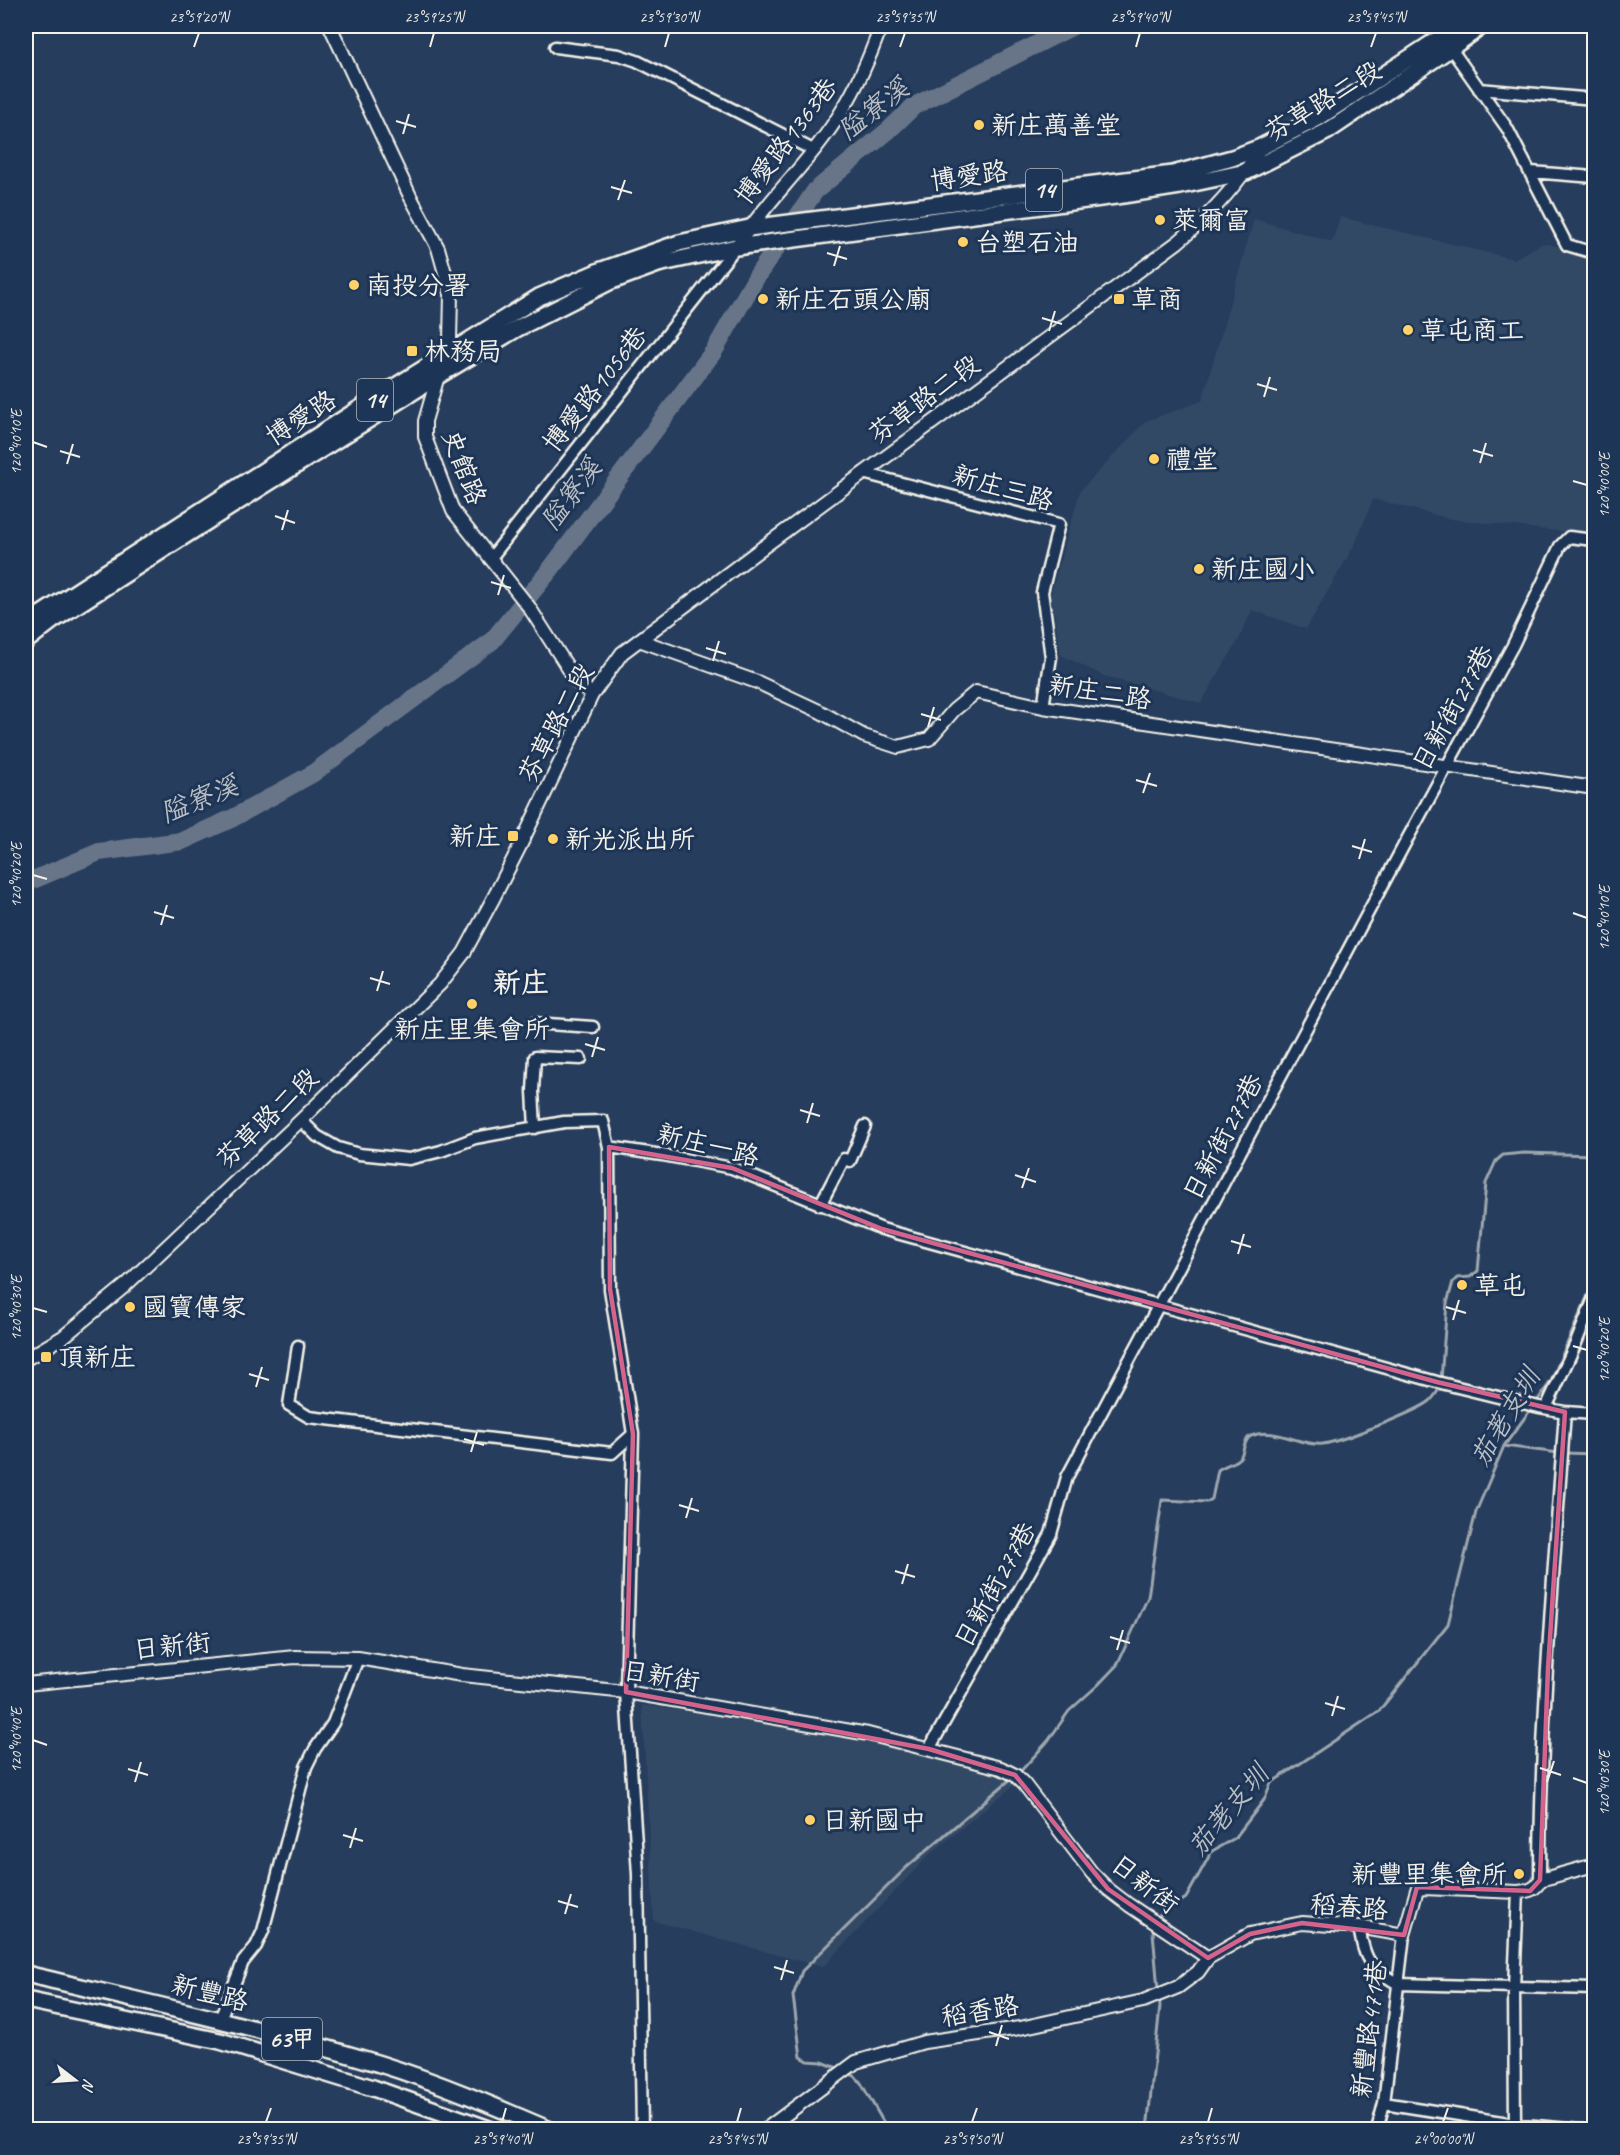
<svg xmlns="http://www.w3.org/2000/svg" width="1620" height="2155" viewBox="0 0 1620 2155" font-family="Caveat,'LXGW WenKai TC',sans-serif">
<rect width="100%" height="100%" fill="#263d5d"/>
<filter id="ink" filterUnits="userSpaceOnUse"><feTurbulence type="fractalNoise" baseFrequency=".0167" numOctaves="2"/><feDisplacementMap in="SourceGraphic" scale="12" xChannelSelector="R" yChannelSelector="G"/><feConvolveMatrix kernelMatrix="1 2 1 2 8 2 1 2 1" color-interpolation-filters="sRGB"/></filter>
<g filter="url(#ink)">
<!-- built -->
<path fill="#334966" d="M1340 217 1514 259 1543 243 1594 255V535L1451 519 1373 499 1355 544 1306 629 1252 610 1239 639 1201 703 1104 676 1061 655 1051 594 1080 491 1146 421 1202 401 1254 219 1332 242Z
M642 1705 761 1723 923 1752 1008 1776 1014 1785 929 1855 823 1967 811 1964 654 1921Z"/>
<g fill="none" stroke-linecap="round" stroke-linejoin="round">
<!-- stream -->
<path stroke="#9fa7ae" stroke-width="3" d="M1441 1380 1447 1303 1453 1282 1457 1278 1470 1277 1478 1271 1486 1183 1496 1161 1503 1155 1524 1153 1594 1155
M1535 1404 1551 1381 1594 1281
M1504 1446 1559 1453
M1565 1453 1594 1454
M1019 1773 1048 1741 1069 1711 1098 1685 1117 1665 1148 1597 1162 1500 1207 1502 1212 1499 1218 1470C1225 1464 1236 1464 1241 1456 1244 1450 1244 1439 1251 1436 1274 1426 1302 1447 1323 1444 1340 1442 1418 1411 1430 1401 1434 1397 1438 1391 1441 1386
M1158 1919 1159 1916 1186 1898 1212 1851 1235 1838 1264 1800 1271 1783 1379 1711 1448 1624 1476 1512 1504 1446 1531 1409
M1156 1926 1153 1932 1158 1990
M840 2069 822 2062 808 2061 801 2057 793 1996 802 1971 907 1867 1013 1777
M848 2073 855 2076 861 2083 888 2130
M1147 2130 1160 2006 1159 1997"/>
<!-- river -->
<path stroke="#677588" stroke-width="18" d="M26 883 99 852 182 841 233 818 312 774 492 641 550 570 714 351 757 276 815 191 889 130 914 106 1073 26"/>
<defs>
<path id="minor" d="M1435 26 1507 128 1567 245 1594 253
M555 47 619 55 637 61 813 150
M1479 89 1594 99
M1531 172 1594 177
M863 473 1059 524 1042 592 1051 657 1043 707
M490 559 736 247
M533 1023 593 1027
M301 1120 317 1136 338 1148 359 1154 409 1159 441 1151 475 1138 564 1122 603 1121 609 1147 610 1289 633 1434 626 1692 638 1874 642 2130
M535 1128 533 1091 535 1057 581 1059
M609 1147 662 1155 732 1168 882 1229 1437 1382 1539 1407 1565 1412 1594 1414
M820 1205 844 1159 850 1161 865 1126
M298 1346 289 1405 309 1417 612 1453 633 1434
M1546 1408 1576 1343 1594 1298
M929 1749 1051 1534 1067 1477 1404 845 1513 645 1560 546 1569 537 1594 540
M1540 1880C1540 1724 1554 1568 1565 1412
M1359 1927C1365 1962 1369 1966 1398 1984L1594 1989
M220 2019 243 1962 256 1946 263 1931 306 1767 315 1749 333 1723 358 1658
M1384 2103 1515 2124 1581 2130
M1515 2124 1514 1988 1518 1892
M1377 2130 1384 2103 1404 1935"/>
<path id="tertiary" d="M330 26 410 196 438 248 451 294 450 340 447 356 438 376 425 421V437L453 511 529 607 577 682 592 695
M736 247C768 199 813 159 843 109 859 83 871 54 881 26
M639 640 757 682 819 711 864 736 898 747 929 739 954 710 976 692 1043 707 1594 788
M26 1359 63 1337 126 1285 301 1120 440 984 464 953 493 899 520 846 592 695 622 653 762 548 1178 242C1210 215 1239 184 1261 147
M26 1684 295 1657 358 1658 462 1675 626 1692 868 1734 1001 1768 1015 1775 1024 1784 1092 1873 1108 1889 1129 1905 1208 1958
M765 2130 856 2062 924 2042 1020 2028 1143 2001 1178 1987 1198 1972 1208 1958 1250 1934 1302 1923 1359 1927 1404 1935 1417 1890 1423 1888 1518 1892C1528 1891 1536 1890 1540 1880L1594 1865"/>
<path id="primary" d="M26 624 359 409 539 297 602 270 679 243 749 228 1173 174 1232 158 1261 147 1318 118 1458 26
M26 641 52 621 214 517 438 376 518 328 609 282 658 264 736 247 1123 195 1180 186 1246 172 1328 131 1451 48 1482 26
M26 1974C144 2002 263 2028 380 2064 438 2082 494 2106 550 2130
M26 2000 220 2041 373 2088 492 2130"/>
</defs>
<!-- minor casing -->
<use href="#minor" stroke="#f4f1e8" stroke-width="15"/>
<!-- tertiary casing -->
<use href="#tertiary" stroke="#f4f1e8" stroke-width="16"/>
<!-- primary casing -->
<use href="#primary" stroke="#f4f1e8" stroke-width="20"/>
<!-- minor -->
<use href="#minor" stroke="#1d3557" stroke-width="10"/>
<!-- tertiary -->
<use href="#tertiary" stroke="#1d3557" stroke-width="12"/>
<!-- primary -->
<use href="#primary" stroke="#1d3557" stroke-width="15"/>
</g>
</g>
<!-- marked area -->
<path fill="none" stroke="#d4648c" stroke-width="4.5" stroke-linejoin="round" d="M609 1147 732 1168 882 1229 1437 1382 1565 1412 1548 1668 1540 1880 1530 1891 1417 1887 1404 1935 1302 1923 1250 1934 1208 1958 1108 1889 1015 1775 929 1749 626 1692 633 1434 610 1289Z"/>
<!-- ticks -->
<path fill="none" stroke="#f4f1e8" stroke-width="2" d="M194 47 199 33M430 47 434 33M665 47 669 33M900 47 905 33M1136 47 1140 33M1371 47 1376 33M396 121 416 127M403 134 409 114M611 187 632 193M618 200 625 180M827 253 847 259M834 266 840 246M1042 318 1062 324M1049 331 1055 311M1257 384 1277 390M1264 397 1270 377M33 442 47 447M1473 450 1493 456M60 451 80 457M1480 463 1486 443M67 464 73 444M1573 481 1587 485M275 516 295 523M282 530 288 510M491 582 511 588M498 595 504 575M706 648 726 654M713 661 719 641M921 714 941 720M928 727 934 707M1136 780 1157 786M1143 793 1150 773M1352 846 1372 852M1359 859 1365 839M33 875 47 879M154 912 174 918M1573 913 1587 918M161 925 167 905M370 978 390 984M377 991 383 971M585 1044 605 1050M592 1057 598 1037M800 1110 820 1116M807 1123 813 1103M1015 1175 1036 1182M1022 1188 1029 1168M1231 1241 1251 1247M1238 1254 1244 1234M1446 1307 1466 1313M33 1308 47 1312M1453 1320 1459 1300M1573 1346 1587 1350M249 1374 269 1380M256 1387 262 1367M464 1439 484 1445M471 1452 477 1432M679 1505 699 1511M686 1518 692 1498M895 1571 915 1577M902 1584 908 1564M1110 1637 1130 1643M1117 1650 1123 1630M1325 1703 1345 1709M1332 1716 1338 1696M33 1740 47 1745M1540 1768 1561 1775M128 1769 148 1775M1573 1778 1587 1783M135 1782 141 1762M1547 1782 1554 1761M343 1835 363 1841M350 1848 356 1828M558 1901 578 1907M565 1914 571 1894M774 1967 794 1973M781 1980 787 1960M989 2032 1009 2039M996 2046 1002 2025M266 2122 271 2108M502 2122 506 2108M737 2122 741 2108M972 2122 977 2108M1208 2122 1212 2108M1443 2122 1448 2108"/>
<!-- markers -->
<g fill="#ffd166" stroke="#1d3557" stroke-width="2">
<circle cx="979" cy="125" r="6"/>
<circle cx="1160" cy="220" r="6"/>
<circle cx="963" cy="242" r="6"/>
<circle cx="354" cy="285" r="6"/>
<circle cx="763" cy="299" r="6"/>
<rect x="1113" y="293" width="12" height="12" rx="3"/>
<circle cx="1408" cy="330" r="6"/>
<rect x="406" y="345" width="12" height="12" rx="3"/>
<circle cx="1154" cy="459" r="6"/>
<circle cx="1199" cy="569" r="6"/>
<rect x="507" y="830" width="12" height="12" rx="3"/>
<circle cx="553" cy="839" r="6"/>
<circle cx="472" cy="1004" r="6"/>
<circle cx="1462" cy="1285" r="6"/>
<circle cx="130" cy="1307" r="6"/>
<rect x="40" y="1351" width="12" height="12" rx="3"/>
<circle cx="810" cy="1820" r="6"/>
<circle cx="1519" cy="1874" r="6"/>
</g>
<g text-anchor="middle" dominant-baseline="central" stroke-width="6" stroke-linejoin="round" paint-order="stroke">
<!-- shield labels -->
<g fill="#1d3557" stroke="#b4b9bc" stroke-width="1.5">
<rect x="1026" y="169" width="36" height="42" rx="4.5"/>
<rect x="357" y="379" width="36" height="42" rx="4.5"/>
<rect x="262" y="2018" width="60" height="42" rx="4.5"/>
</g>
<g font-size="24" font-weight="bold" fill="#f4f1e8">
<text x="1044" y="190">14</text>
<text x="375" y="400">14</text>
<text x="292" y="2039">63甲</text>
</g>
<!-- street labels -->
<g font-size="26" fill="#f4f1e8" stroke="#1d3557">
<text transform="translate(1323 101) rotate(-31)">芬草路二段</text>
<text transform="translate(786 141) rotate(-53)">博愛路1363巷</text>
<text transform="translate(969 176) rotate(-8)">博愛路</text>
<text transform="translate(595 389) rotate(-52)">博愛路1056巷</text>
<text transform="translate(924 399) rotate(-36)">芬草路二段</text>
<text transform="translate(301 418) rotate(-33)">博愛路</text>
<text transform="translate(464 467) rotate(69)">史館路</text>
<text transform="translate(1003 488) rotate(16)">新庄三路</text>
<text transform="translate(1100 692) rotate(9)">新庄二路</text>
<text transform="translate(1453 708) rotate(-61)">日新街277巷</text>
<text transform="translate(556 723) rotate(-62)">芬草路二段</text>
<text transform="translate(267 1118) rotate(-44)">芬草路二段</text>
<text transform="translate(1223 1137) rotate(-62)">日新街277巷</text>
<text transform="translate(708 1145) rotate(14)">新庄一路</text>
<text transform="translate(995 1585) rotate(-61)">日新街277巷</text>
<text transform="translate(172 1646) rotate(-6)">日新街</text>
<text transform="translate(661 1676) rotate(9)">日新街</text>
<text transform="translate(1145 1884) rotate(38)">日新街</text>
<text transform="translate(1349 1907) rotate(5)">稻春路</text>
<text transform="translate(210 1993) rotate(14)">新豐路</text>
<text transform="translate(980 2011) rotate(-9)">稻香路</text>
<text transform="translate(1369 2029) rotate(-83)">新豐路471巷</text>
</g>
<!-- poi labels -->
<g font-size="26" fill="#f4f1e8" stroke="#1d3557" text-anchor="start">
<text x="991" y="125">新庄萬善堂</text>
<text x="1172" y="220">萊爾富</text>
<text x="975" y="242">台塑石油</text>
<text x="366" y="285">南投分署</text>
<text x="775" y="299">新庄石頭公廟</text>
<text x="1131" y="299">草商</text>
<text x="1420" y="330">草屯商工</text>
<text x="424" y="351">林務局</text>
<text x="1166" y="459">禮堂</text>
<text x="1211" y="569">新庄國小</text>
<text x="501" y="836" text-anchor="end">新庄</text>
<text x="565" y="839">新光派出所</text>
<text x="472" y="1029" text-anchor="middle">新庄里集會所</text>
<text x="1474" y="1285">草屯</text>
<text x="142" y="1307">國寶傳家</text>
<text x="58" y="1357">頂新庄</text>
<text x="822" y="1820">日新國中</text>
<text x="1507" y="1874" text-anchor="end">新豐里集會所</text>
</g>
<!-- water labels -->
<g font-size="27" font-style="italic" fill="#bcbfc2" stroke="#1d3557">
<text transform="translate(873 109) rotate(-38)">隘寮溪</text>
<text transform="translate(571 494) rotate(-53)">隘寮溪</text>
<text transform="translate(199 799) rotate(-22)">隘寮溪</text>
<text transform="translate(1505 1417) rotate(-59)">茄荖支圳</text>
<text transform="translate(1228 1810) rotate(-50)">茄荖支圳</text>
</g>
<!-- quarter labels -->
<g font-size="28" font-weight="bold" fill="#f4f1e8" stroke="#1d3557">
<text x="521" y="982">新庄</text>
</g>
</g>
<!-- margin -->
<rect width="1620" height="2155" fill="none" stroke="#1d3557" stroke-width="66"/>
<!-- north arrow -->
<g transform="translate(75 2080) rotate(107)" stroke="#1d3557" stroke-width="4.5" paint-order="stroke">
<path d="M0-4.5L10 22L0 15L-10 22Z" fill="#f4f1e8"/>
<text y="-9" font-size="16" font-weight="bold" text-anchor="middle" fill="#f4f1e8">N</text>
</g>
<rect x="33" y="33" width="1554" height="2089" fill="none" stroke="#f4f1e8" stroke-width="2"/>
<g font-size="15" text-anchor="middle" fill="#f4f1e8">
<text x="199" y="22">23°59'20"N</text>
<text x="434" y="22">23°59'25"N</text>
<text x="669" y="22">23°59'30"N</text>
<text x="905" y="22">23°59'35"N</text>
<text x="1140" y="22">23°59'40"N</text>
<text x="1376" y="22">23°59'45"N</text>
<text transform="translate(16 442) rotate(-90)" y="5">120°40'10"E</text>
<text transform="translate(1604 485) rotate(-90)" y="5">120°40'00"E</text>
<text transform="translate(16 875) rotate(-90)" y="5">120°40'20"E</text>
<text transform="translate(1604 918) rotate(-90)" y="5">120°40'10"E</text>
<text transform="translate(16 1308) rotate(-90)" y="5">120°40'30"E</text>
<text transform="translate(1604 1350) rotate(-90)" y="5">120°40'20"E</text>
<text transform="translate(16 1740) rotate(-90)" y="5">120°40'40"E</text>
<text transform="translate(1604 1783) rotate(-90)" y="5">120°40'30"E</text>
<text x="266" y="2144">23°59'35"N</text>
<text x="502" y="2144">23°59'40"N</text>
<text x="737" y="2144">23°59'45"N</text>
<text x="972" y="2144">23°59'50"N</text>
<text x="1208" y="2144">23°59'55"N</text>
<text x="1443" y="2144">24°00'00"N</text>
</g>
</svg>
